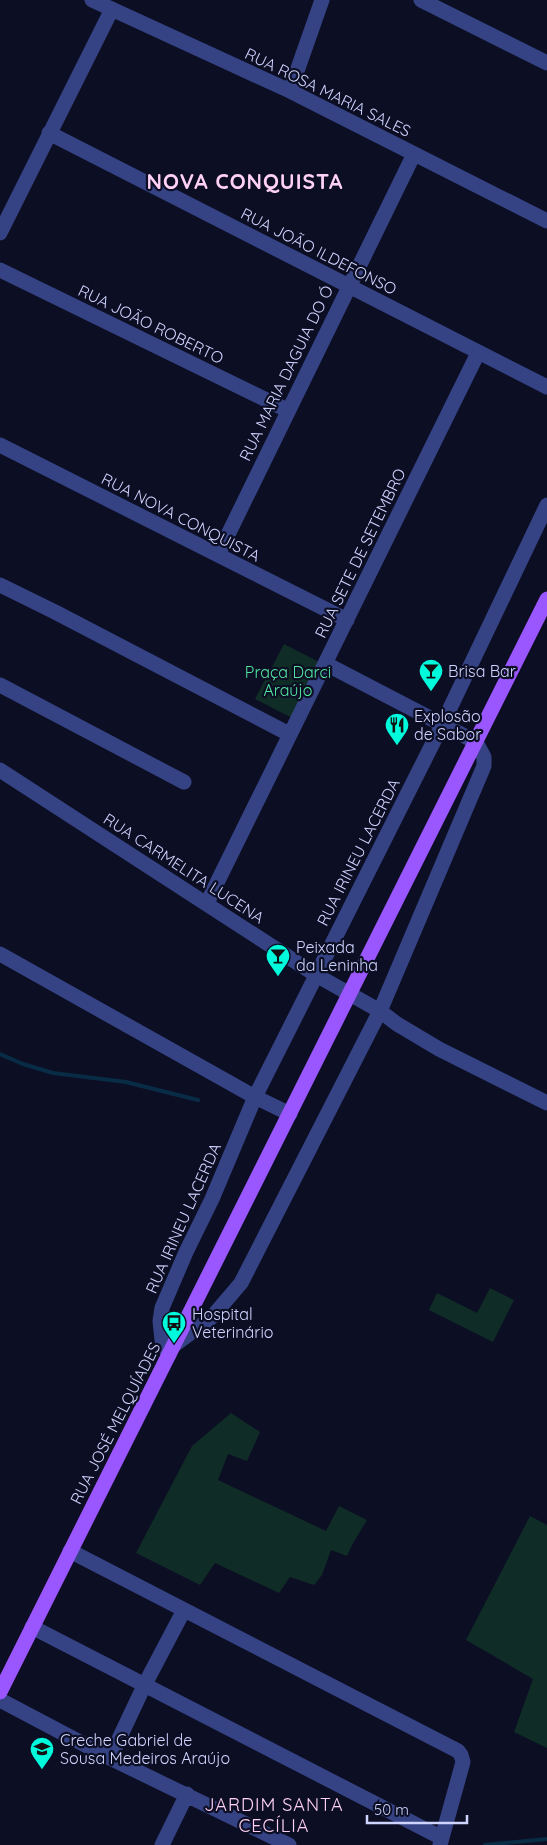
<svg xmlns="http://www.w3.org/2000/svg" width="547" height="1845" viewBox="0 0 547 1845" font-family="Quicksand,sans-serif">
<rect width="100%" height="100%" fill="#0c0e23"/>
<!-- green -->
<path fill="#0f2d26" d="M284 644 321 663 292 718 255 699Z
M490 1288 514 1300 493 1342 429 1310 437 1293 477 1313Z
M231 1413 260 1432 247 1461 228 1454 218 1480 326 1531 339 1506 367 1520 352 1545 347 1556 331 1550 322 1575 314 1585 290 1577 279 1593 215 1563 200 1585 136 1553 192 1446Z
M530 1516 547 1525V1748L514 1732 533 1679 466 1640Z"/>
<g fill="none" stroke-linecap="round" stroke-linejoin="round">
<!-- stream -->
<path stroke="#092c46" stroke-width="4" d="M0 1054 23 1064 53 1073 126 1082 198 1100
M485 1845 547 1839"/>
<!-- minor -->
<path stroke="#354385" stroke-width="15" d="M92 0 290 91 547 221
M421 0 547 63
M290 91 322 0
M49 133 547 387
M0 233 112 9
M0 270 287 410
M0 445 347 620
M218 555 414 154
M0 585 55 612 289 734
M0 685 184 782
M0 770 316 975 380 1011 397 1024 439 1049 547 1103
M207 903 478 353
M0 954 255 1097 290 1114
M173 1346 212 1317 241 1283 380 1011 484 766V757L476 742 326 664
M169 1355 162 1340 160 1321 162 1308 186 1252 212 1199 255 1097 442 725 547 505
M70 1551 458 1751 461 1755 463 1762 440 1845
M32 1627 442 1838
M0 1700 110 1758 289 1845
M110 1758 144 1686 184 1610
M162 1845 187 1794"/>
<!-- major -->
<path stroke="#9a56ff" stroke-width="15" d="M0 1692 547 599"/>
</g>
<!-- icons -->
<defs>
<symbol id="bar-pin" viewBox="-11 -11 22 30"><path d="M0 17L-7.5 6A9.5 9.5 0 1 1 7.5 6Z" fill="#00fadc" stroke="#0c0e23"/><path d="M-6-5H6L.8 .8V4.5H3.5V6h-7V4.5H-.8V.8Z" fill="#111"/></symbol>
<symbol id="restaurant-pin" viewBox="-11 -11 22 30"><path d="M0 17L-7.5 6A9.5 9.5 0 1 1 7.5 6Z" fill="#00fadc" stroke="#0c0e23"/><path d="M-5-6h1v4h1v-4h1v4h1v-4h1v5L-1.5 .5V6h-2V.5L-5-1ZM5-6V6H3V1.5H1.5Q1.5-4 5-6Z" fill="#111"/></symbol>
<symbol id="bus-pin" viewBox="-11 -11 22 30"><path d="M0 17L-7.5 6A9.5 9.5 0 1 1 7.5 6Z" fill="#00fadc" stroke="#0c0e23"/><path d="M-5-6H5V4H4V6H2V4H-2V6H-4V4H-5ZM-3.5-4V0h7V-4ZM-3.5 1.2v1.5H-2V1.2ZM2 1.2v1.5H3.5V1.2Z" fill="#111"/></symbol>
<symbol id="school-pin" viewBox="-11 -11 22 30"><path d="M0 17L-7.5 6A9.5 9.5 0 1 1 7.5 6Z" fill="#00fadc" stroke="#0c0e23"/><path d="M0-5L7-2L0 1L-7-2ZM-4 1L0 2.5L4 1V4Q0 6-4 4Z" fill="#111"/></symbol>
</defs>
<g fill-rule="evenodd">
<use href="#bar-pin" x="417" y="657" width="28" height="38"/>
<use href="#restaurant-pin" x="383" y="711" width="28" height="38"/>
<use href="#bar-pin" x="264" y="942" width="28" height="38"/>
<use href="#bus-pin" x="160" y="1309" width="28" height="38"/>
<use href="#school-pin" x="28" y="1735" width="28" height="38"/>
</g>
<g text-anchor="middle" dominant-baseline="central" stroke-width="4.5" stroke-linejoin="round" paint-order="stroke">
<!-- street labels -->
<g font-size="16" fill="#cfd4ff" stroke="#0c0e23">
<text transform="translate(328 92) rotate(26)">RUA ROSA MARIA SALES</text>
<text transform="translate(319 251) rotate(27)">RUA JOÃO ILDEFONSO</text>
<text transform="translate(151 324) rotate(26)">RUA JOÃO ROBERTO</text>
<text transform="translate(286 373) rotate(-64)">RUA MARIA DAGUIA DO Ó</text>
<text transform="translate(181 517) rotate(27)">RUA NOVA CONQUISTA</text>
<text transform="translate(360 553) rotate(-64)">RUA SETE DE SETEMBRO</text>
<text transform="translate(358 852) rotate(-63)">RUA IRINEU LACERDA</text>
<text transform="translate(184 868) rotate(33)">RUA CARMELITA LUCENA</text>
<text transform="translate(183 1218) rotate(-66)">RUA IRINEU LACERDA</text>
<text transform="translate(115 1423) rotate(-63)">RUA JOSÉ MELQUÍADES</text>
</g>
<!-- poi labels -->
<g font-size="16" fill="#cfd4ff" stroke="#0c0e23" text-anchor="start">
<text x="448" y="671">Brisa Bar</text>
<text x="414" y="716">Explosão<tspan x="414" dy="18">de Sabor</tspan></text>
<text x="296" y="947">Peixada<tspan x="296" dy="18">da Leninha</tspan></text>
<text x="192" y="1314">Hospital<tspan x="192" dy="18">Veterinário</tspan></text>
<text x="60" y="1740">Creche Gabriel de<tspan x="60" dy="18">Sousa Medeiros Araújo</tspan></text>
</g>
<!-- park labels -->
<g font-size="16" fill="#54e6a1" stroke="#0c0e23">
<text x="288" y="672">Praça Darci<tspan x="288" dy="18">Araújo</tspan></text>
</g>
<!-- neighbourhood labels -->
<g font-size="18" letter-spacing="1" fill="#ffd1f8" stroke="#0c0e23">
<text x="274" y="1804">JARDIM SANTA<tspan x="274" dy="21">CECÍLIA</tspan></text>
</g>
<!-- district labels -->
<g font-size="21" font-weight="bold" letter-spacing="1" fill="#ffd1f8" stroke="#0c0e23">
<text x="245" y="181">NOVA CONQUISTA</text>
</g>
</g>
<!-- scale -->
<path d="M367 1815v8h100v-8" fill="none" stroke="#cfd4ff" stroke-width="2.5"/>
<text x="374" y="1815" font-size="15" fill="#cfd4ff" stroke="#0c0e23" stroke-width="4" paint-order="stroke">50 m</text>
</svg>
